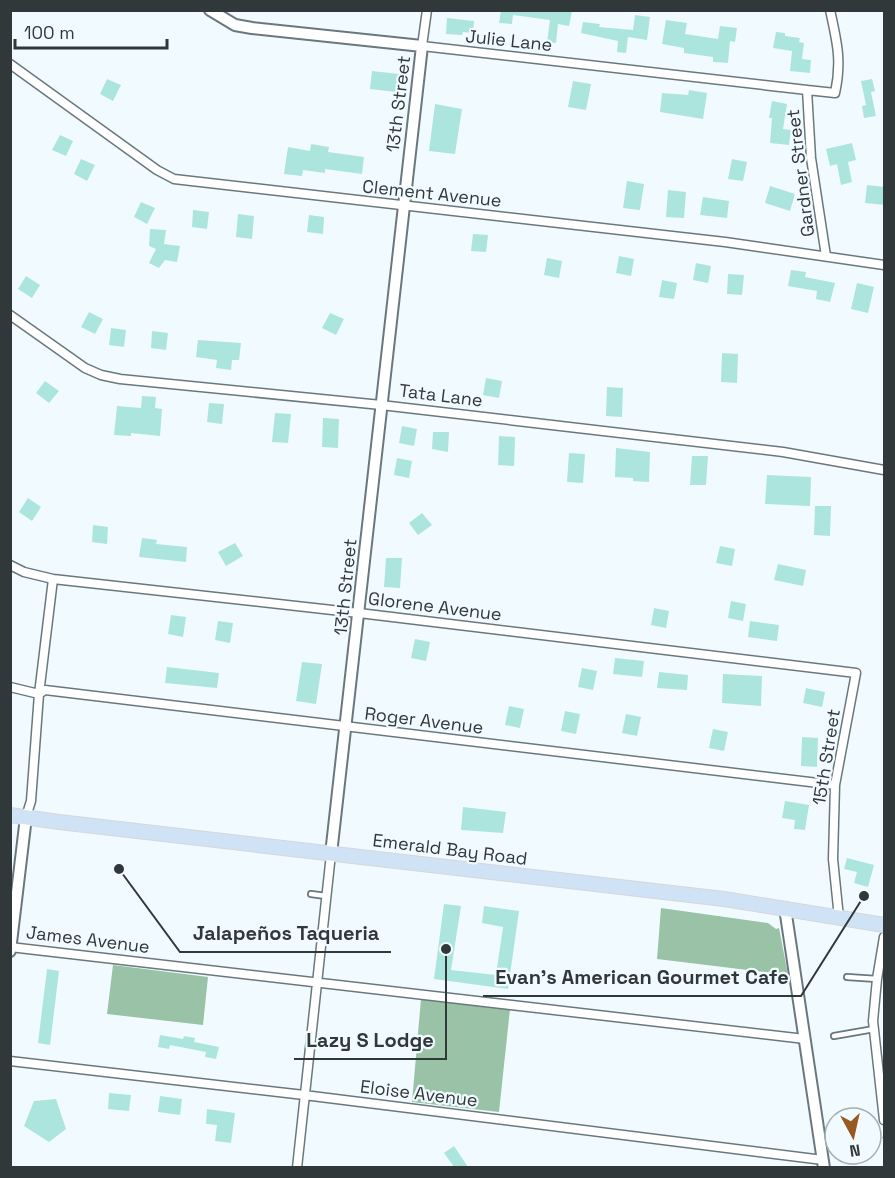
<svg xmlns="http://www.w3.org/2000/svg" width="895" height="1178" viewBox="0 0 895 1178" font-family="'Space Grotesk',sans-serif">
<rect width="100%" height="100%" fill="#f1fbff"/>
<!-- forest -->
<path fill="#99c2a6" d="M661 908 768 923 776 929 779 928 788 975 657 959Z
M113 965 208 977 203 1025 107 1014Z
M421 999 510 1009 499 1112 412 1102Z"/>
<!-- building -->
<path fill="#ace5dd" d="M501 10H567L572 11 569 26 558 24 556 43 547 42 550 20 513 15 512 24 499 23Z
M635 15 650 17 647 40 628 37 626 53 617 52 618 41 581 33 583 22 600 24 599 27 633 30Z
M447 18 474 21 473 33 463 32 462 35 446 34Z
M666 20 687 23 685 34 718 39 720 26 737 28 735 42 730 41 728 63 713 62V57L684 53V48L662 44Z
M776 32 785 33V36L800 38 799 42 804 43 802 59 811 60 810 73 790 71 792 51 773 48Z
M372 71 399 74 396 92 370 89Z
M107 79 121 85 113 101 100 94Z
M872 79 875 91 871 92 876 116 864 118 862 106 866 105 861 81Z
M573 81 591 84 586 110 568 107Z
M689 90 707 93 703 119 660 112 662 93 688 95Z
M772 101 787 104 783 129 791 130 789 145 770 143 772 118H769Z
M435 104 462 109 455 154 429 151Z
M60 135 73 141 66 156 52 150Z
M852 143 856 160 848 162 852 182 841 185 837 164 830 166 826 149Z
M311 144 329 147 328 152 364 157 362 174 325 169V173L303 170 302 176 284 174 288 147 310 151Z
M81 159 95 165 87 181 74 174Z
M732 159 747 162 743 181 728 179Z
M627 181 644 184 640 210 623 208Z
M867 185 885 187V205L865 203Z
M770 186 795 194 790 211 765 203Z
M668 190 686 192 684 218 666 217Z
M703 197 729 201 727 218 700 215Z
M141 202 155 208 147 224 134 217Z
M193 210 209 212 207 229 192 227Z
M238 214 254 216 252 239 236 237Z
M309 215 324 217 323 234 307 232Z
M150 229 166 230 164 244 180 246 177 262 165 260 159 268 149 263 156 249 149 246Z
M473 234 488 235 486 252 471 251Z
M619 256 634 259 631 276 616 273Z
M547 258 562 261 559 278 544 275Z
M696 263 711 266 708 283 693 280Z
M791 270 806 272 805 277 835 283 830 302 816 299 817 291 788 286Z
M728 274 744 275 742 295 727 294Z
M26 276 40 285 32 298 18 289Z
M662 280 677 283 674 299 659 297Z
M857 283 874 287 868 313 851 309Z
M89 312 103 319 95 334 81 327Z
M330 313 344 319 336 335 322 328Z
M111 328 126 330 124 347 109 345Z
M152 331 168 333 166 350 151 348Z
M198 340 241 343 239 360H232L231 370 216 368 217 360 196 357Z
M722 353 738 354 737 383 721 382Z
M486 378 502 381 499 398 483 395Z
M45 381 59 391 49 403 36 393Z
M607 387 623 388 622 417 606 416Z
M142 396 156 397 155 408 162 409 160 436 131 433V436L114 435 117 406 141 408Z
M209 403 224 404 222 424 207 422Z
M275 413 291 414 288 443 272 442Z
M323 418 339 419 338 448 322 447Z
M402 426 417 429 414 446 399 443Z
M433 432H449L448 452 432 449Z
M499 436 515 437 514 466 498 465Z
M616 448 650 452 649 482 633 481V478L615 477Z
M569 453 585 454 583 483 567 482Z
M692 456H708L706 485H690Z
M397 458 412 461 409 478 394 475Z
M767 475 811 477 810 506 765 504Z
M28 498 41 507 32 521 19 512Z
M815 506H831L830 536 814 535Z
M422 513 432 525 418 535 409 523Z
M93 525 108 527 107 544 92 542Z
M142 538 157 540 156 544 187 547 186 562 139 557Z
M235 543 243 556 226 566 218 552Z
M720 546 735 549 732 566 716 563Z
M386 558H402L400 588 384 587Z
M778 564 806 570 803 586 774 580Z
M731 601 746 604 743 621 728 618Z
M654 608 669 611 666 628 651 625Z
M171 615 186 617 183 637 168 634Z
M218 621 233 623 230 643 215 640Z
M750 621 779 625 777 641 748 637Z
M415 639 430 642 426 661 411 658Z
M615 658 644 661 642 677 613 674Z
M302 662 322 664 316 704 296 701Z
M167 667 219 673 217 688 165 683Z
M582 668 597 671 593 690 578 687Z
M659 672 688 675 687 690 657 688Z
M723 674 762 676 761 706 722 703Z
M806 688 825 692 822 707 803 703Z
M509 706 524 709 520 728 505 725Z
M565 711 580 714 576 734 561 731Z
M626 714 641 717 637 736 622 733Z
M713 729 728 732 724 751 709 748Z
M802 737 818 738 817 767 801 766Z
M785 801 809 805 805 830 794 829 795 820 782 818Z
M463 807 506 812 503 833 461 830Z
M847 858 874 865 868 887 854 883 857 872 844 869Z
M444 904 461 906 451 970 496 975 503 927 482 923 484 906 519 911 508 989 434 979Z
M47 969 59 971 50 1045 38 1043Z
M160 1035 183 1039 184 1036 195 1038 194 1042 219 1047 216 1059 205 1057 206 1052 170 1045 169 1049 158 1047Z
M109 1093 131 1095 129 1111 108 1109Z
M160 1096 182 1099 180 1115 158 1112Z
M56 1099 66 1129 49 1142 24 1126 34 1101Z
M207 1109 235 1113 231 1143 215 1141 217 1125 206 1124Z
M454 1146 468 1167H454L444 1153Z"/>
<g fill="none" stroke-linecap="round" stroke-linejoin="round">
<defs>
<path id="service" d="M311 894 326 896
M847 977 877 979
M834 1036 874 1029"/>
<path id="minor" d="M427 10 422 46 807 90
M10 64 157 170 174 179 725 242 884 265
M826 256 811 158 807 90 835 93C842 61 837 42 830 10
M10 315 85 368 101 375 120 379 381 405 783 452 884 470
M10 565 24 572 53 579 359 613 856 673 835 785 833 859 839 918
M10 687 39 694 45 690 835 785
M26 817 31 801 39 694 53 579
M884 937 877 979 873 1021 884 1120
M10 947 805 1039
M10 1061 304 1095 823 1160
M297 1168 331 854"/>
<path id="tertiary" d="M210 10 235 25 252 28 422 46 331 854
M785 908 824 1168
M10 951 26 817"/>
<path id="primary" d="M10 815 59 822 724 899 884 925"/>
</defs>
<!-- service casing -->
<use href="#service" stroke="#69787d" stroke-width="8"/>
<!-- minor casing -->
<use href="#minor" stroke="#69787d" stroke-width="11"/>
<!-- tertiary casing -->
<use href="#tertiary" stroke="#69787d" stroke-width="14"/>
<!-- primary casing -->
<use href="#primary" stroke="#d6d7d8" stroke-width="16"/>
<!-- path -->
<path stroke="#b1babe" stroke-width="1.5" stroke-dasharray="3 3" stroke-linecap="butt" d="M871 1133 884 1138"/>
<!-- service -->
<use href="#service" stroke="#fff" stroke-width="4.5"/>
<!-- minor -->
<use href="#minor" stroke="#fff" stroke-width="8"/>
<!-- tertiary -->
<use href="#tertiary" stroke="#fff" stroke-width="10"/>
<!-- primary -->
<use href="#primary" stroke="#cfe2f6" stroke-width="14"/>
</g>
<g text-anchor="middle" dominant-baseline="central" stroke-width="4.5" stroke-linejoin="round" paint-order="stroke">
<!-- street labels -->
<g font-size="18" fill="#31383a" stroke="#f1fbff">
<text transform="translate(509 40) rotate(6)">Julie Lane</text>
<text transform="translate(398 104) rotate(-83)">13th Street</text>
<text transform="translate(800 173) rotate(-97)">Gardner Street</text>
<text transform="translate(432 193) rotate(6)">Clement Avenue</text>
<text transform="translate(441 395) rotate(7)">Tata Lane</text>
<text transform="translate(345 587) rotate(-84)">13th Street</text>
<text transform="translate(435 606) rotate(7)">Glorene Avenue</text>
<text transform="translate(424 720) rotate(7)">Roger Avenue</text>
<text transform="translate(826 757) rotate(-81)">15th Street</text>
<text transform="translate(450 849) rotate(7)">Emerald Bay Road</text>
<text transform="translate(88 939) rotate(7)">James Avenue</text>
<text transform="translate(419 1093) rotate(7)">Eloise Avenue</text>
</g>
</g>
<!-- callouts -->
<path fill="none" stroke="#31383a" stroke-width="2" d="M119 869L180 952H391M864 896L801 996H483M446 949L446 1059H294"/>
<g fill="#31383a" stroke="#f1fbff" stroke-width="2">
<circle cx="119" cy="869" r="6"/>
<circle cx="864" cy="896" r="6"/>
<circle cx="446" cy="949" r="6"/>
</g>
<g font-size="20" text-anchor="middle" font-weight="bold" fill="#31383a" stroke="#f1fbff" stroke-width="4.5" stroke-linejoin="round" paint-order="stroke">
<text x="286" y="940">Jalapeños Taqueria</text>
<text x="642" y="984">Evan's American Gourmet Cafe</text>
<text x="370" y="1047">Lazy S Lodge</text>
</g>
<!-- border -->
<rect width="895" height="1178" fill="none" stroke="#31383a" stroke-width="24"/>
<!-- north arrow -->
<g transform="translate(853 1136) rotate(172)"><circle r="28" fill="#f1fbff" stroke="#a4adb0" stroke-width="1.5"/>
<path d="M0-4.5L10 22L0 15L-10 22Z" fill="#985a20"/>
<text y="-9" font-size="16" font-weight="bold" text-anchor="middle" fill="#31383a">N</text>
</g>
<!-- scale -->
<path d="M15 39v9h152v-9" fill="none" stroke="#31383a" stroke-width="3"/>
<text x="24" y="39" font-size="18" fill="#31383a" stroke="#f1fbff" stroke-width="4.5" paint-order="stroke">100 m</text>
</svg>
